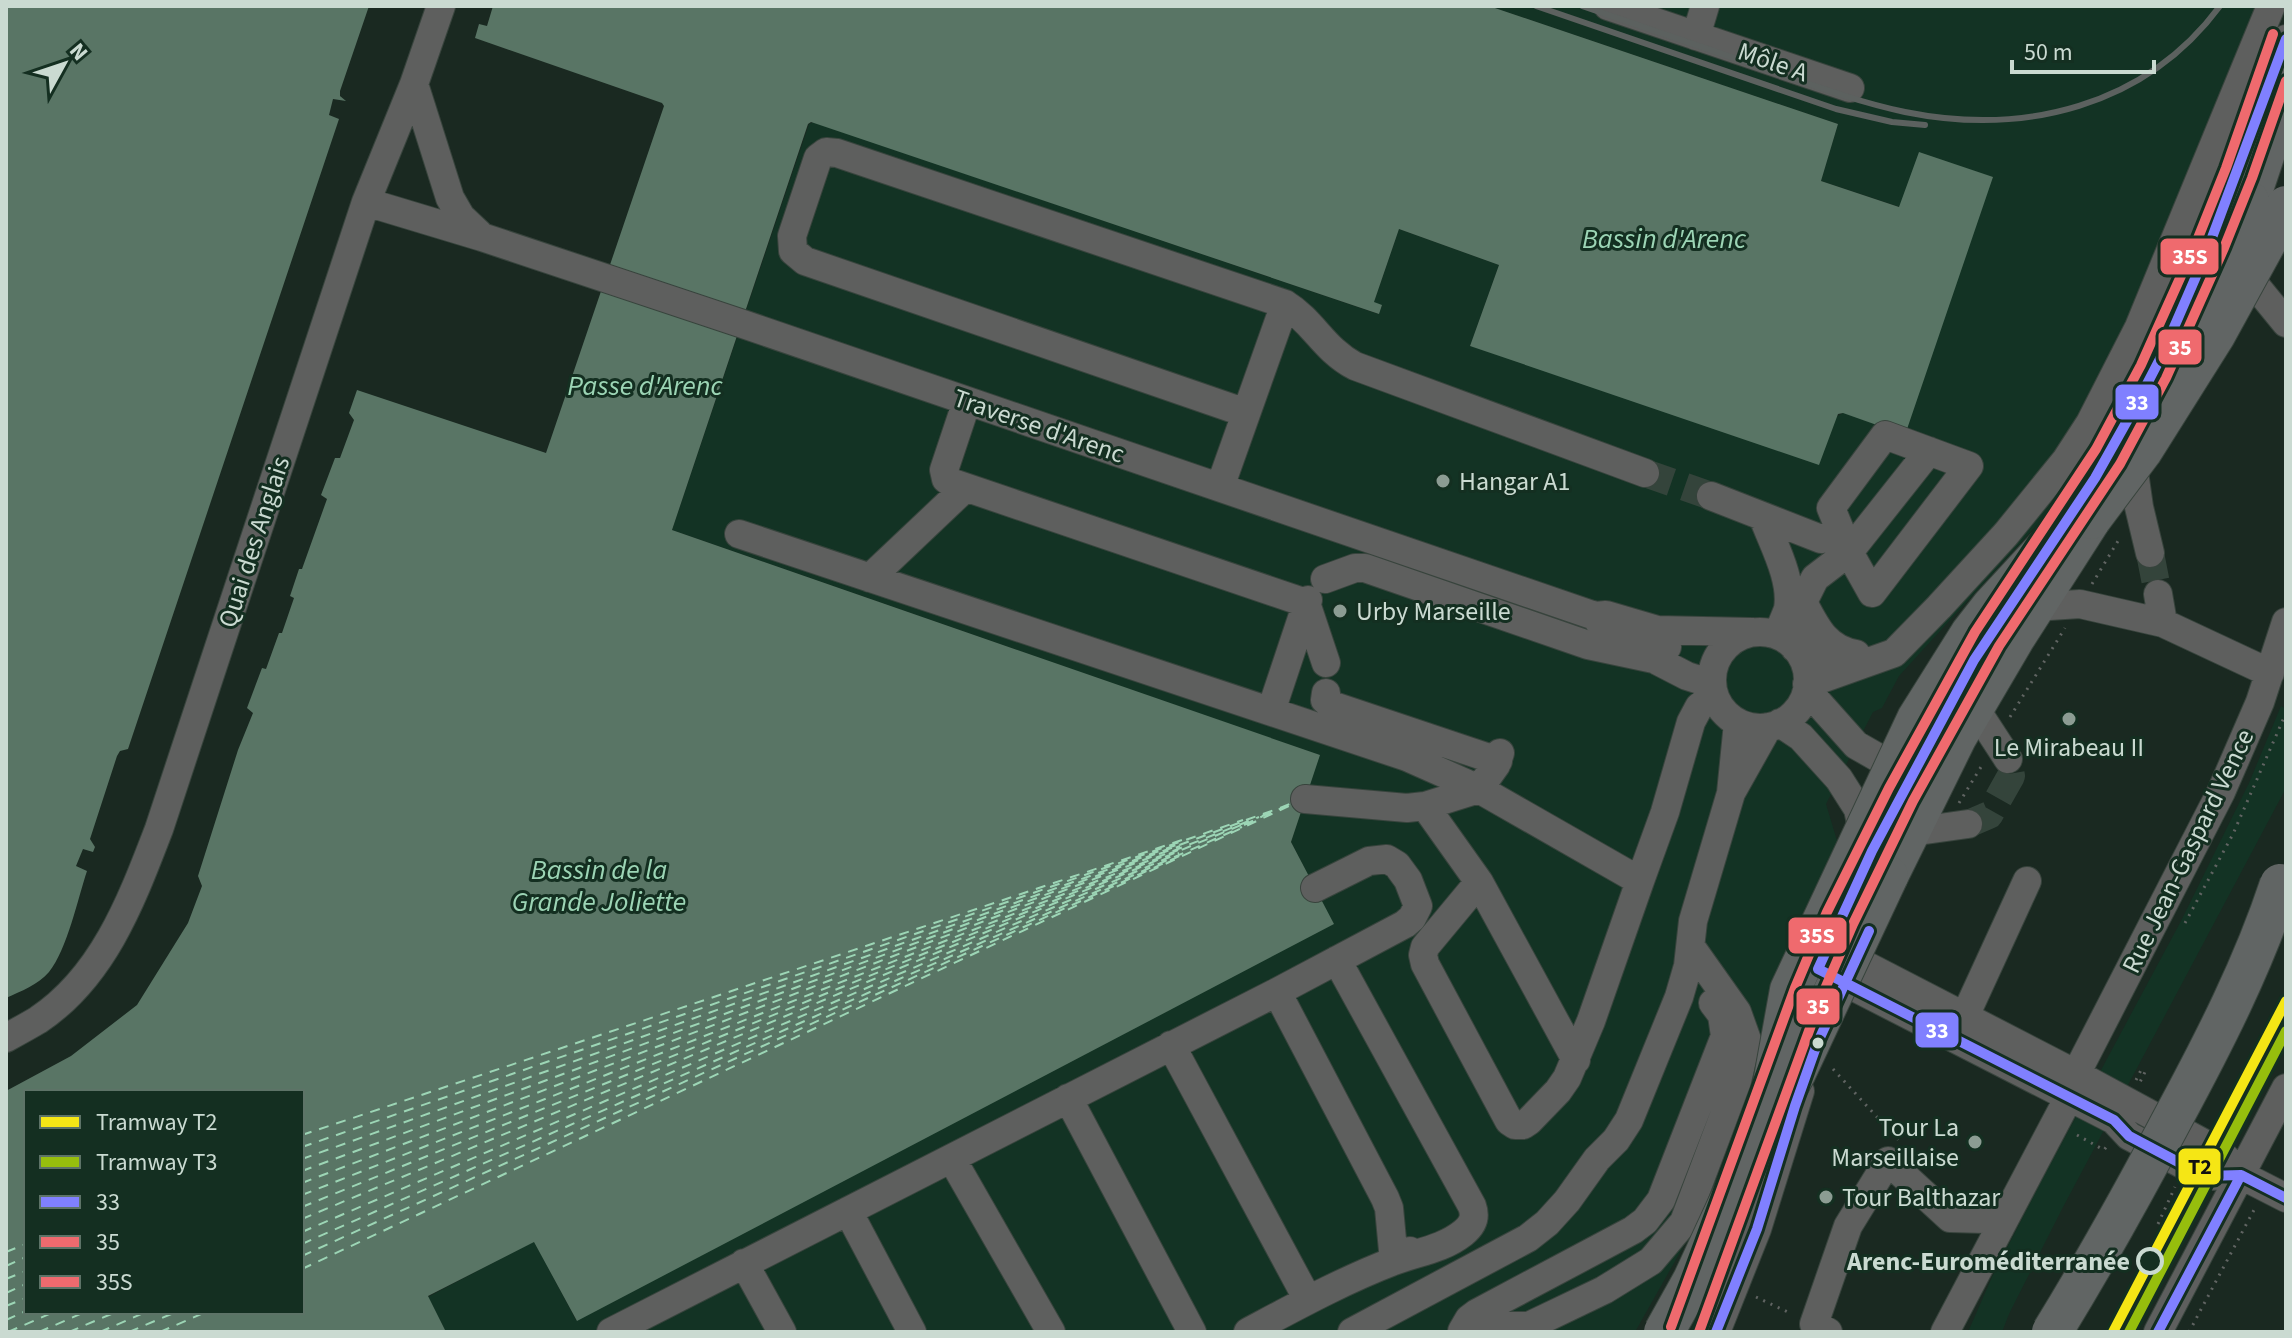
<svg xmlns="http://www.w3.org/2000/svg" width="2292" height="1338" viewBox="0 0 2292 1338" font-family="'Source Sans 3',sans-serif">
<rect width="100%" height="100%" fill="#1a2921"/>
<!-- built -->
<path fill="#133324" d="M1489 6H2283L2246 113 2126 389 2103 434 2055 505 1899 676 1882 708 1873 712 1826 804 1838 844 1781 975 1692 1231 1635 1332H446L428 1297 534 1241 576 1320 1333 923 1291 842 1319 755 672 530 809 124 814 122 1378 314 1382 306 1374 302 1399 229 1499 265 1470 346 1836 417 1843 413 1900 207 1821 181 1838 124Z
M2281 706 2286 709V788L2062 1209 2009 1314 2002 1332H1968L1992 1277 2042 1180 2181 921 2249 783Z"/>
<!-- water -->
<path fill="#597565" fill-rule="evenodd" d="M6 6H369L340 91V96L346 101 333 99 329 115 339 119 128 749 120 751 117 756 90 839 95 847 93 852 83 849 76 866 87 871C78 898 67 950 49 972 38 985 21 991 6 998Z
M493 6H1489L1838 124 1821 181 1899 207 1919 152 1993 177 1905 435 1843 413 1838 414 1819 465 1470 346 1499 265 1399 229 1374 302 1382 305 1379 314 811 122 808 124 672 530 1320 755 1291 842 1334 924 577 1321 534 1242 428 1296 446 1332H6V1091L71 1056 137 1005 188 923 202 886 198 876 238 750 253 713 247 708 262 668 266 669 279 633H282L294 598 290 596 299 569H302L327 499 321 495 335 458H340L354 420 349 413 357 390 546 453 664 106 662 103 475 38 479 24 487 26ZM26 1092H302V1312H26Z"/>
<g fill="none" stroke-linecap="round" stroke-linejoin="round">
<!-- ferry -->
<path stroke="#9cd5b5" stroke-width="2" stroke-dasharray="10 8" stroke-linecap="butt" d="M1280 808 1292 803
M1262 816 1282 808
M1246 820 1274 810
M1244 825 1263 816
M302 1135 1182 840
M302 1147 1243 820
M302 1159 1179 844
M302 1171 1244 821
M302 1183 1180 846
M302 1195 1259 817
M302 1207 1181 849
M302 1219 1241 825
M302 1232 1179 853
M302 1244 1242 827
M6 1252 26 1244
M302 1256 1184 854
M6 1266 26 1257
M302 1269 1293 804
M6 1279 26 1271
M6 1293 26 1284
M6 1306 26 1298
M6 1320 26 1311
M8 1332 54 1312
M39 1332 85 1312
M69 1332 116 1312
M100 1332 146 1312
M129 1332 176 1312
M160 1332 206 1312"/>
<!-- minor-tunnel -->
<path stroke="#34443b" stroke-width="28" stroke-dasharray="28 14" stroke-linecap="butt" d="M1645 473 1711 496
M2150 553 2158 594
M1968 824 1989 815 2011 776 2008 759"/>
<defs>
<path id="minor" d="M1608 6 1850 88
M1696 36 1705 6
M414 84 450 198 461 217 479 234
M2261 110 2286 39
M366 202 482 237 740 323 1595 616
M2235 270 2255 285 2286 323
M967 401 944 470 946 479 950 482 1306 603 1326 663
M1246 413 805 261 793 251 792 236 818 158 826 152 837 153 1285 304C1314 322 1323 349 1355 366L1645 473
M1885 435 1969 466 1872 593 1849 552 1831 508Z
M2134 472 2139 507 2150 553
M1220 487 1285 304
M1711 496 1821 539 1840 532
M1763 517C1773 544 1793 579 1788 609 1786 615 1783 621 1781 627
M739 534 1407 757 1479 789 1496 765 1500 753
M2044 554 2108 456 2154 371 2197 275
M870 578 965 488
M1325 579 1355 568H1365L1588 645 1654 659 1687 676 1712 684
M2158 594 2163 623
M1803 602C1816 627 1826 649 1856 654
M2049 606 2080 604 2163 623 2270 673
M1712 680a48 48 0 1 1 96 0a48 48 0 1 1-96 0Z
M1667 647 1602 626 1595 616 1606 615 1657 630 1750 632
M1795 648 1803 602 1815 578 1849 552 1929 451
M1800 653 1863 664 1807 684
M1863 664 1894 653 1939 607 2006 534 2066 460 2090 423 2139 327 2271 6
M1807 690 1856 745 1877 757
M1326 693 1325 700 1331 705 1498 761
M1271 711 1308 600
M1980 716 2008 759
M1738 723 1731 793 1768 727
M1780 723 1801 737 1839 779 1858 809 1864 838
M1900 798 1976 659
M1305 799 1407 808 1425 806 1479 789 1640 881 1665 812 1691 722 1699 707 1714 695
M1425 806 1479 882 1425 947 1423 955 1425 964 1509 1121 1515 1125H1523L1529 1121 1558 1091 1567 1078 1591 1021 1640 881
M1918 831 1968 824
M1479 882 1576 1060
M1836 950 2076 1074 2220 1152 2241 1175 2286 1198
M1823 971 2114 1120 2129 1136 2197 1172 2206 1176 2241 1175
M1277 992 1385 1198 1389 1208 1394 1261 1410 1251
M1965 1016 2027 881
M6 1038C17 1032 28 1026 38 1020 104 976 132 899 159 829L366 202 414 84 441 6
M1171 1045 1308 1300
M2076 1074 2221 792 2260 702 2286 622
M1068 1098 1192 1332
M952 1159 1051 1332
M848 1211 912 1332
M744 1263 782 1332
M1462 1331 1469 1319 1477 1313 1633 1230 1645 1221 1661 1200 1725 1036 1722 1015 1713 1003
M611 1332 1277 992 1405 924 1412 918 1418 906 1408 880 1397 865 1387 859 1369 861 1315 888
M1248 1332C1295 1307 1344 1280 1394 1261 1418 1252 1443 1249 1463 1233 1473 1225 1476 1217 1472 1206L1337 960
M1352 1332 1528 1238 1547 1223 1567 1201 1597 1159 1616 1140 1629 1120 1679 997 1688 966 1693 921 1731 793
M1474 1332 1485 1326H1529L1604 1290 1651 1261 1684 1222 1737 1081 1747 1040 1737 1012 1691 947
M1716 1332 1757 1229 1800 1091
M1828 1332 1814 1324 1848 1226 1888 1161 1950 1218 1985 1219 2000 1228
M1945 1332 2069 1097
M2158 1332 2286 1088"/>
<path id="highway" d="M2249 201 2286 90
M1888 876 1957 736 2014 639 2091 519"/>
</defs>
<!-- minor casing -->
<use href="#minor" stroke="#38443d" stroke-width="30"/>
<!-- highway casing -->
<use href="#highway" stroke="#38443d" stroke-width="42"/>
<!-- path -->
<path stroke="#606462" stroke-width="3" stroke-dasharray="2 6" stroke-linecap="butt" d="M2092 584 2121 536
M2010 717 2065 628
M1959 803 1984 762
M2185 923 2233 834 2286 713
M1833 1069 1898 1140
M2136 1080 2141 1070 2145 1072 2139 1084
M2077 1135 2104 1150 2107 1146
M2158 1224 2175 1187
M1756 1297 1792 1314
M2189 1332 2255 1208"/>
<!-- minor -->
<use href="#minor" stroke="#5e5f5e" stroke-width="28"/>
<!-- highway -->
<use href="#highway" stroke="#616564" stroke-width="40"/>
<!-- tram -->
<path stroke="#5c615f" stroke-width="2" d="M2238 1117 2257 1057"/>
<!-- rail -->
<path stroke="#5c615f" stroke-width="6" d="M1536 6 1836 109 1892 122 1925 125
M1582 6C1640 26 1697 45 1754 65 1804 82 1853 101 1905 112 2024 136 2145 107 2220 6"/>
<defs>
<path id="highway-bridge" d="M2200 315 2249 201
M2091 519 2142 451 2215 335 2286 206
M1755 1146 1773 1084 1790 990 1917 719 1971 633 1992 606 2053 540
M1664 1332 1693 1280 1755 1146 1796 1072 1888 876
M2052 1332C2095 1262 2135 1190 2173 1118 2214 1042 2253 966 2280 884"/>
</defs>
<!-- highway-bridge casing -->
<use href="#highway-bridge" stroke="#38443d" stroke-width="42" stroke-linecap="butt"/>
<!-- highway-bridge -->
<use href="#highway-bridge" stroke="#616564" stroke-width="40"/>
<defs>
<path id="bus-1" d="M2286 39 2207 251 2162 355 2136 405 2095 478 1974 660 1872 851 1818 969 2114 1120 2129 1136 2197 1172 2206 1176 2241 1175 2286 1198
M1716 1332 1757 1229 1795 1106 1817 1044 1869 931
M2158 1332 2241 1175"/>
<path id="bus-2" d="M1699 1332 1821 998 1853 924 1913 801 1999 646 2120 464 2166 378 2224 248 2252 178 2286 81"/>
<path id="bus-3" d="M1671 1327 1795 988 1827 912 1889 788 1975 632 2096 449 2141 365 2198 238 2226 168 2273 34"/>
</defs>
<!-- bus-1 casing -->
<use href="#bus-1" stroke="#142f21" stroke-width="16"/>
<!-- bus-2 casing -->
<use href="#bus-2" stroke="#142f21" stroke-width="16"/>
<!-- bus-3 casing -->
<use href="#bus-3" stroke="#142f21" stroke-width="16"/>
<!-- bus-1 -->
<use href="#bus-1" stroke="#8080ff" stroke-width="10"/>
<!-- bus-2 -->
<use href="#bus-2" stroke="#ef6a6e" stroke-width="10"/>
<!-- bus-3 -->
<use href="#bus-3" stroke="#ef6a6e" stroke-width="10"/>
<defs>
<path id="tram-1" d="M2113 1332 2286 1001"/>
<path id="tram-2" d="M2129 1332 2286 1031"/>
</defs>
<!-- tram-1 casing -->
<use href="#tram-1" stroke="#142f21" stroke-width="16"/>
<!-- tram-2 casing -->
<use href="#tram-2" stroke="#142f21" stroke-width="16"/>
<!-- tram-1 -->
<use href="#tram-1" stroke="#f5e615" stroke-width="10"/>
<!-- tram-2 -->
<use href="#tram-2" stroke="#96be0d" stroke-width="10"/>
</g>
<!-- markers -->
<g fill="#8c9c93" stroke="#142f21" stroke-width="3">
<circle cx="1443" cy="481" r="8"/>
<circle cx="1340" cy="611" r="8"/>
<circle cx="2069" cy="719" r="8"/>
<circle cx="1975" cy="1142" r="8"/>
<circle cx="1826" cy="1197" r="8"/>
</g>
<circle fill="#cadad1" stroke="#142f21" stroke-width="3" cx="1818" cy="1043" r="7"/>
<circle fill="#142f21" stroke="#cadad1" stroke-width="4" cx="2150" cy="1261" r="12"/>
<g text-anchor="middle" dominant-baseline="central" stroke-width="6" stroke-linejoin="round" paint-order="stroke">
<!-- street labels -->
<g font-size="26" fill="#cadad1" stroke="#142f21">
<text transform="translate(1773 62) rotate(19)">Môle A</text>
<text transform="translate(1039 426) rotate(19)">Traverse d'Arenc</text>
<text transform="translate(254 542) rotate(-72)">Quai des Anglais</text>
<text transform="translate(2188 851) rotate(-64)">Rue Jean-Gaspard Vence</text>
</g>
<!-- poi labels -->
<g font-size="26" fill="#cadad1" stroke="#142f21" text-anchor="start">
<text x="1459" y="481">Hangar A1</text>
<text x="1356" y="611">Urby Marseille</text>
<text x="2069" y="747" text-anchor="middle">Le Mirabeau II</text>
<text x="1959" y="1127" text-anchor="end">Tour La<tspan x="1959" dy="30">Marseillaise</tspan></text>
<text x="1842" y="1197">Tour Balthazar</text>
</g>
<!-- stop labels -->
<g font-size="26" font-weight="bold" fill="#cadad1" stroke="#142f21" text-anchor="end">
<text x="2130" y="1261">Arenc-Euroméditerranée</text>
</g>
<!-- water labels -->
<g font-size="28" font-style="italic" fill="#9cd5b5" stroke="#142f21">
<text x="1664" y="239">Bassin d'Arenc</text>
<text x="645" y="386">Passe d'Arenc</text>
<text x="599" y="870">Bassin de la<tspan x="599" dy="32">Grande Joliette</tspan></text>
</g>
</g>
<g stroke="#142f21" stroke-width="3">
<rect x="2159" y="237" width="61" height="39" rx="8" fill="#ef6a6e"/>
<rect x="2157" y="328" width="46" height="38" rx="8" fill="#ef6a6e"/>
<rect x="2114" y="383" width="46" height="38" rx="8" fill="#8080ff"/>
<rect x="1787" y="916" width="61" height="39" rx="8" fill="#ef6a6e"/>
<rect x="1795" y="987" width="46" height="39" rx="8" fill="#ef6a6e"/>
<rect x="1914" y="1011" width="46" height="38" rx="8" fill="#8080ff"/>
<rect x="2177" y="1147" width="45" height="39" rx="8" fill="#f5e615"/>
</g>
<g font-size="22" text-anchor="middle" font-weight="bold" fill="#fff">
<text x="2190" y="264">35S</text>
<text x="2180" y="355">35</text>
<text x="2137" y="410">33</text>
<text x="1817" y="943">35S</text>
<text x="1818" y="1014">35</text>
<text x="1937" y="1038">33</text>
</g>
<g font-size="22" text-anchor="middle" font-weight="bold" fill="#111">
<text x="2200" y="1174">T2</text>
</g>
<!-- border -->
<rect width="2292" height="1338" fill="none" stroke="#cadad1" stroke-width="16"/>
<!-- legend -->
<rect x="24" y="1090" width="280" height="224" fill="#142f21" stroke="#5d7367" stroke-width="2"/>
<rect x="40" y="1116" width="40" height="12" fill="#f5e615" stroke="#5d7367" stroke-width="2"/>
<text x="96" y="1130" font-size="24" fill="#cadad1">Tramway T2</text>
<rect x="40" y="1156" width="40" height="12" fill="#96be0d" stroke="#5d7367" stroke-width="2"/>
<text x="96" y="1170" font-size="24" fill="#cadad1">Tramway T3</text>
<rect x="40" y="1196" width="40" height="12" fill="#8080ff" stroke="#5d7367" stroke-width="2"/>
<text x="96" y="1210" font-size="24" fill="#cadad1">33</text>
<rect x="40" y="1236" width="40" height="12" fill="#ef6a6e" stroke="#5d7367" stroke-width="2"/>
<text x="96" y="1250" font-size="24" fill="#cadad1">35</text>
<rect x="40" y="1276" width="40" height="12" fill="#ef6a6e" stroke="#5d7367" stroke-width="2"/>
<text x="96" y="1290" font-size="24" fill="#cadad1">35S</text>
<!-- north arrow -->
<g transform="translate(64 64) rotate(50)" stroke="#142f21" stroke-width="6" paint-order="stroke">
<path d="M0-6L14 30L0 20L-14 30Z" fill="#cadad1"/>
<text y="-12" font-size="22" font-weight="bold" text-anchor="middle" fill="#cadad1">N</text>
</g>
<!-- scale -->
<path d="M2012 60v12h142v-12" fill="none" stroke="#cadad1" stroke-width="4"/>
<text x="2024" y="60" font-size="24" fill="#cadad1" stroke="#142f21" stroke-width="6" paint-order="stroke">50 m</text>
</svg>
